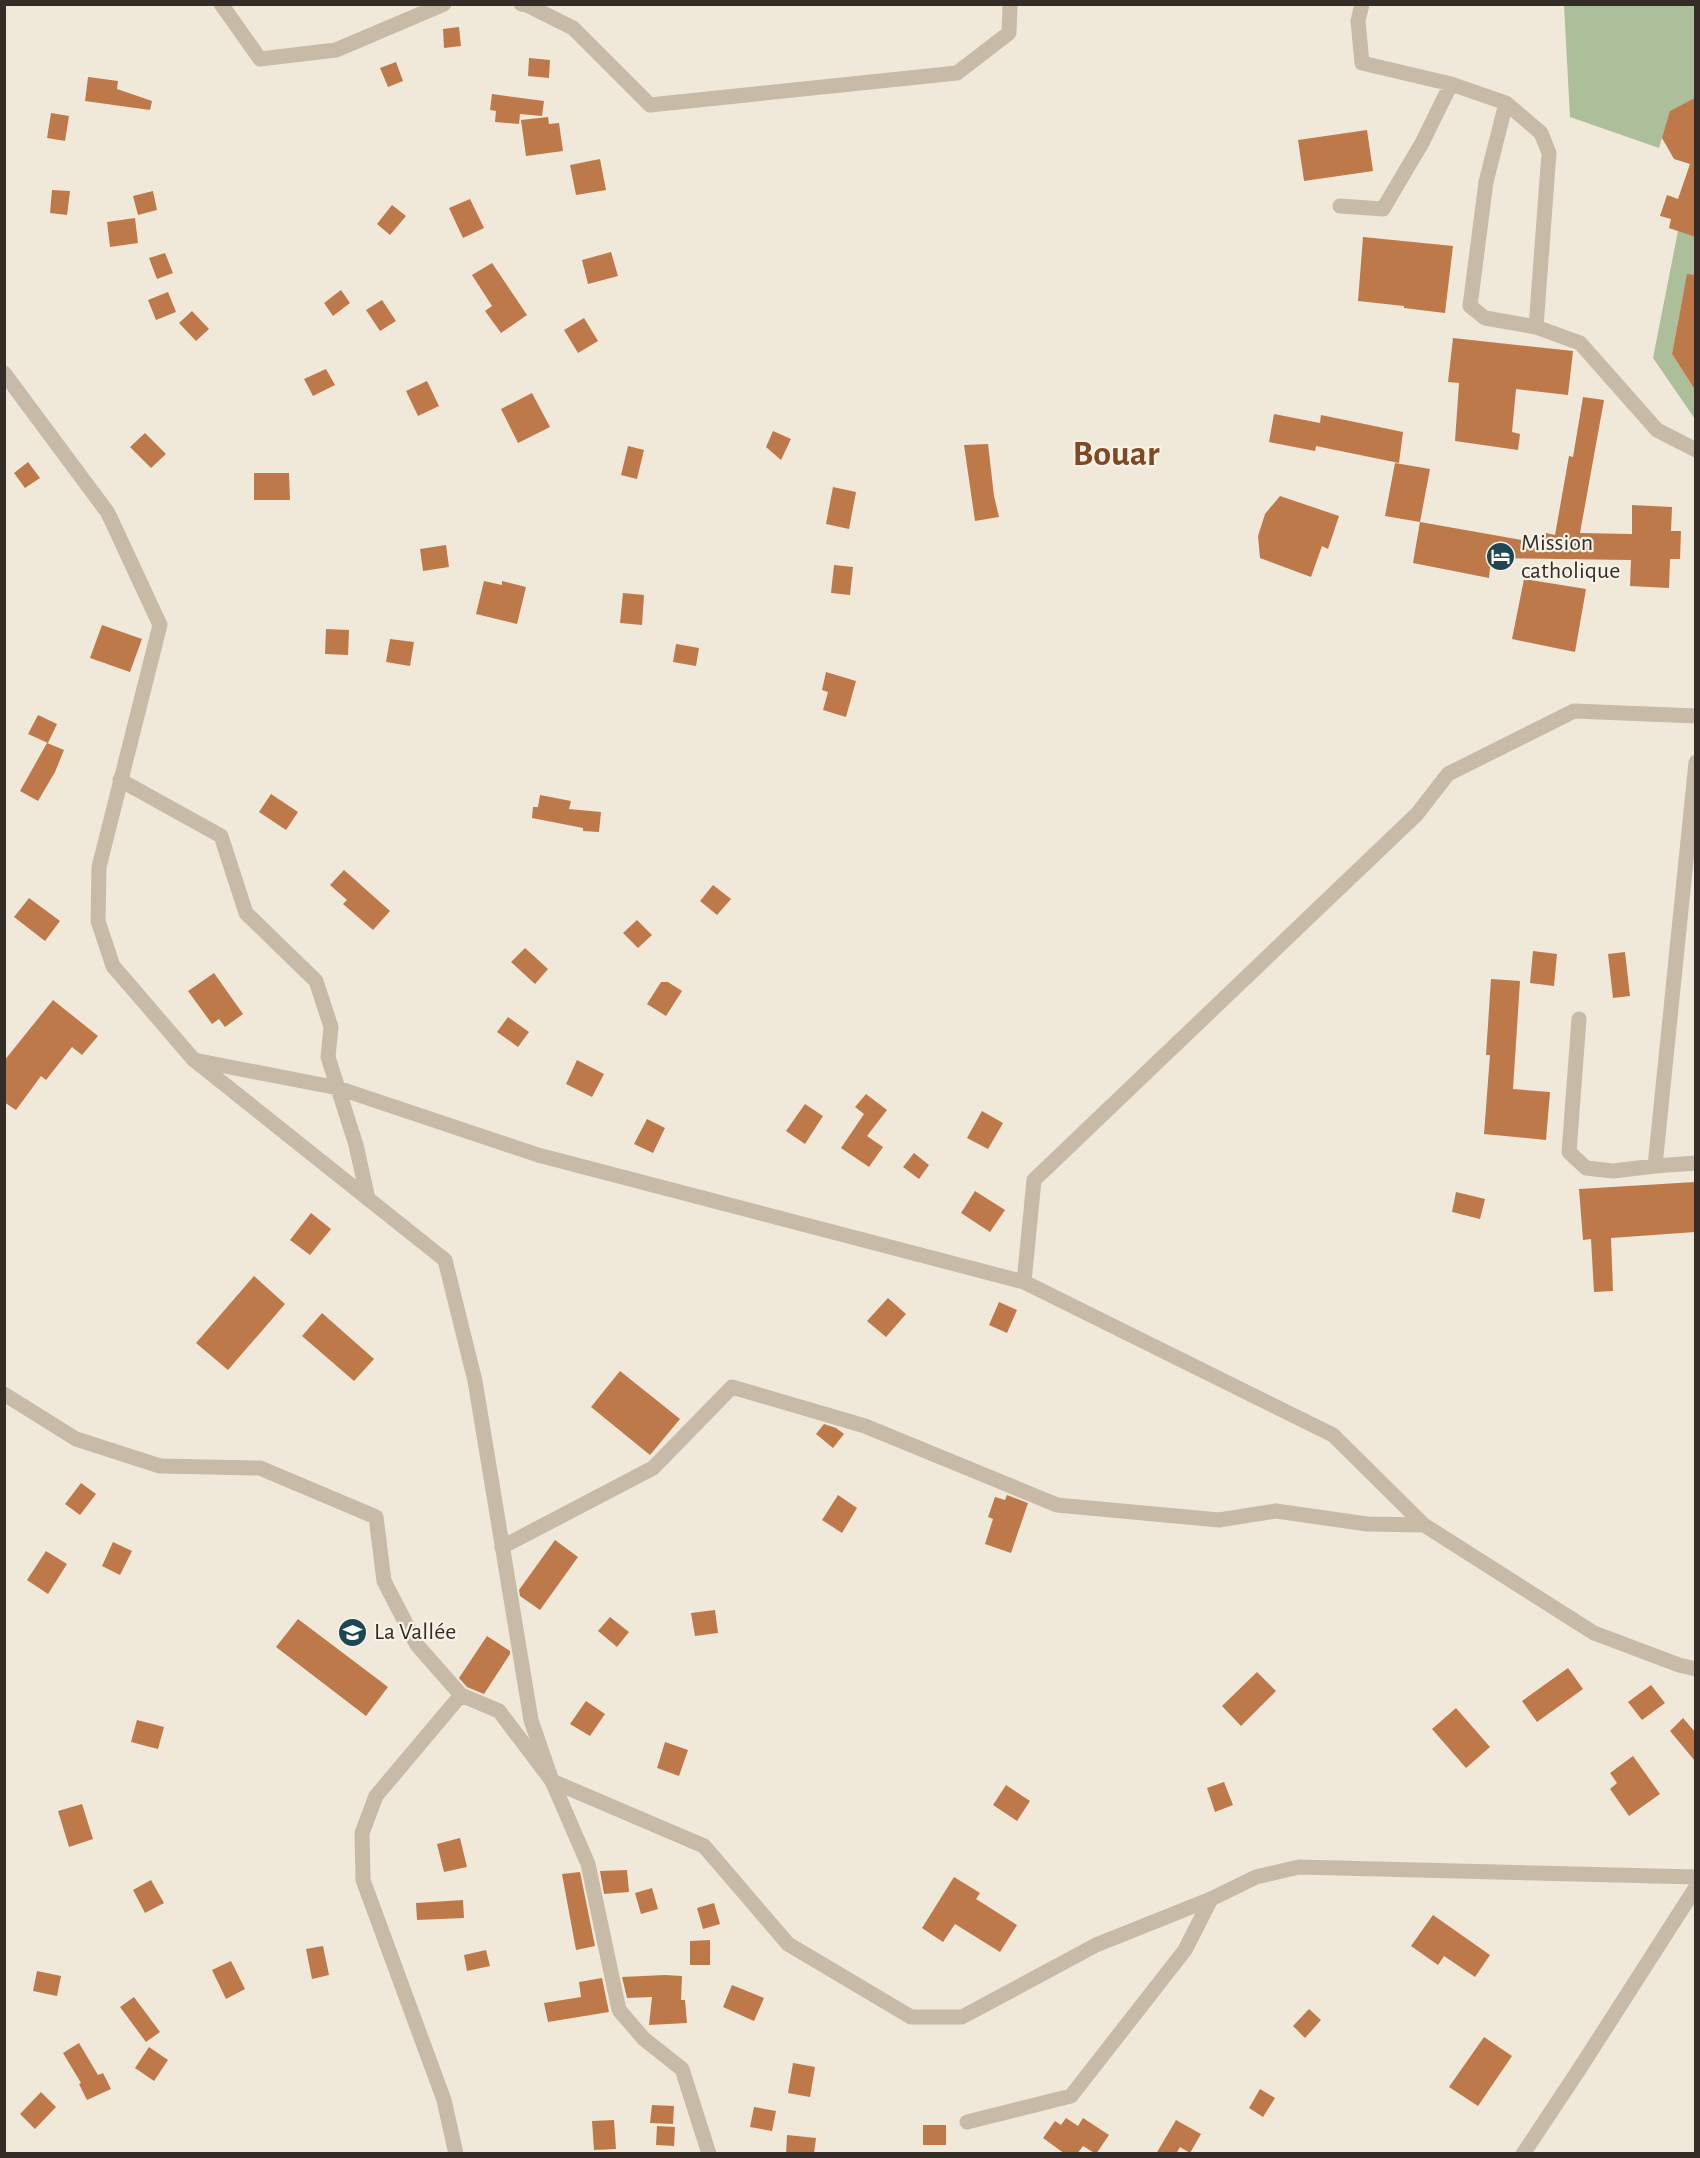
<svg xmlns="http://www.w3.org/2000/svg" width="1700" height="2158" viewBox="0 0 1700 2158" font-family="'Alegreya Sans',sans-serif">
<rect width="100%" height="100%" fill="#f0e9da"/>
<!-- green -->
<path fill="#adbe9b" d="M1564 5H1695V100L1693 99 1662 138 1659 148 1570 117Z
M1678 231 1695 237V283L1684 290 1672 354 1695 390V419L1653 358Z"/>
<!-- building -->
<path fill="#be794a" d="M459 27 461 46 444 48 443 29Z
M529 58 550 60 549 78 528 76Z
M396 62 403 81 388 87 380 68Z
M88 77 118 81 117 89 152 101 150 110 85 101Z
M492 94 544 101 542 116 520 114 519 124 495 122 496 111 490 110Z
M1695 98V237L1669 228 1671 219 1660 216 1667 195 1678 199 1690 164 1674 159 1662 138 1670 111Z
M51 113 69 116 65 141 47 138Z
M548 117 549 124 559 123 563 151 526 156 521 120Z
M1367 130 1373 171 1304 181 1298 140Z
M600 159 606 190 576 195 570 165Z
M52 190 70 191 67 215 50 213Z
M153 191 157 210 138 215 133 196Z
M470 199 484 228 463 238 449 208Z
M392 205 406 216 390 235 377 224Z
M135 218 138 243 110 247 107 222Z
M1363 237 1453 246 1445 313 1404 308V306L1358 301Z
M611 252 618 276 588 284 582 260Z
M165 253 173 273 157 279 149 258Z
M492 263 527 315 501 333 485 311 492 306 472 275Z
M1687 274 1695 275V390L1672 354Z
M341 290 350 303 333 316 324 303Z
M168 292 176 312 156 320 148 300Z
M382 300 396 321 380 331 366 310Z
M192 311 209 329 196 341 179 323Z
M584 318 598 341 578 353 564 330Z
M1453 338 1573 351 1568 395 1516 389 1512 432 1520 434 1518 450 1455 441 1459 383 1448 382Z
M326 369 335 385 313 396 304 379Z
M427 381 439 406 418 416 406 391Z
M532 393 550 427 518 443 501 409Z
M1583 397 1604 400 1580 533 1632 534V505L1672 507 1671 531H1681L1680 559H1670L1669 588 1630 586 1631 560 1491 558 1489 578 1413 563 1420 522 1545 544 1546 533 1555 535 1569 456 1573 457Z
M1274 414 1320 423 1321 415 1403 432 1399 463 1316 446 1315 451 1269 442Z
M773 431 791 439 781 460 766 447Z
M145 433 166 454 151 468 130 447Z
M988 444 994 496 999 517 975 521 964 445Z
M628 446 644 450 637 479 621 475Z
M28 462 40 478 25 488 14 473Z
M1395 463 1430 469 1420 522 1385 516Z
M254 473H289L290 500H254Z
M833 487 856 492 849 529 826 524Z
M1280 496 1339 516 1328 549 1322 546 1311 577 1260 558 1258 536 1265 514Z
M446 545 449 567 423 571 420 549Z
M834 565 853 567 850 595 831 593Z
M1524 579 1586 589 1575 652 1512 639Z
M484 581 502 585V581L526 587 517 624 476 614Z
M623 593 644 595 642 625 620 623Z
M102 625 142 639 130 672 90 658Z
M326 629 349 630 348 655 325 654Z
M390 639 414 642 410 666 386 662Z
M676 644 699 648 696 666 673 662Z
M826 672 856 681 846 717 823 710 828 692 822 690Z
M38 715 57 724 48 743 28 734Z
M47 743 64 750 55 772 38 801 20 791Z
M271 794 298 812 286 830 259 812Z
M540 795 571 801 569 809 601 812 599 832 583 831V828L532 818 533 807H538Z
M344 870 390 911 373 930 343 904 347 900 330 885Z
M713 885 731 899 717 915 700 901Z
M29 898 60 921 45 941 14 917Z
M637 920 652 935 638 948 623 933Z
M525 948 548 969 535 984 511 962Z
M1533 951 1557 954 1554 986 1530 983Z
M1625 952 1630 996 1613 998 1608 954Z
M214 973 243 1014 225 1027 219 1019 212 1024 188 991Z
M1491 979 1520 981 1513 1089 1550 1092 1546 1140 1484 1134 1490 1055H1486Z
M661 982H668L682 991 666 1016 647 1004Z
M53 1000 98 1036 82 1055 72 1047 46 1080 41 1076 16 1110 4 1102V1061Z
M508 1017 529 1032 518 1047 497 1032Z
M577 1060 604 1074 592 1097 566 1084Z
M866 1094 887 1110 867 1136 883 1147 869 1167 841 1148 864 1114 855 1107Z
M805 1104 823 1116 805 1144 786 1131Z
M982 1111 1003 1123 988 1149 967 1138Z
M647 1119 665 1128 653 1153 634 1144Z
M914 1153 929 1165 919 1179 903 1167Z
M1695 1182V1232L1611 1238 1613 1291 1594 1292 1591 1239 1583 1240 1579 1189Z
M975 1191 1005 1210 990 1232 961 1213Z
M1456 1192 1485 1199 1480 1219 1452 1212Z
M311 1213 331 1229 310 1255 290 1240Z
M254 1276 285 1304 228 1370 196 1343Z
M888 1298 906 1314 886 1337 867 1321Z
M999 1302 1017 1310 1007 1333 989 1325Z
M322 1313 374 1359 354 1381 302 1336Z
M620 1371 680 1419 650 1455 591 1407Z
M824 1424 836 1428 844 1434 833 1448 816 1434Z
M81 1483 96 1494 80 1515 65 1504Z
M838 1495 857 1508 842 1533 822 1520Z
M1007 1495 1028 1503 1011 1553 985 1544 993 1519 988 1517 995 1497 1005 1500Z
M555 1540 578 1557 540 1610 520 1596 519 1590Z
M113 1542 132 1551 120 1575 102 1566Z
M46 1551 67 1564 48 1594 27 1580Z
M715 1610 718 1633 695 1636 691 1613Z
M610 1617 629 1632 617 1647 598 1631Z
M298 1619 388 1687 366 1716 276 1647Z
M487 1636 510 1651V1654L484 1694 467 1687 459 1678Z
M1568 1668 1583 1689 1537 1722 1522 1701Z
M1257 1672 1276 1691 1241 1726 1222 1706Z
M1651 1685 1665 1703 1642 1720 1628 1702Z
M586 1701 605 1714 590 1736 570 1724Z
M1456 1708 1490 1747 1466 1768 1432 1729Z
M1683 1718 1695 1732V1761L1670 1731Z
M137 1720 164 1727 158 1749 131 1742Z
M665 1742 688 1750 679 1776 657 1768Z
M1633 1756 1660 1794 1629 1816 1610 1789 1617 1783 1610 1773Z
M1224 1782 1233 1805 1215 1812 1207 1788Z
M1006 1785 1030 1801 1017 1821 993 1805Z
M82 1804 93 1839 69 1847 58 1811Z
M460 1838 467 1867 444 1872 437 1844Z
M627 1870 629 1892 604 1894 600 1871Z
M580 1872 595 1946 576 1950 562 1874Z
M954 1877 980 1893 976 1899 1017 1925 1000 1952 955 1924 943 1942 922 1928Z
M151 1880 164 1903 145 1913 133 1890Z
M652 1888 658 1909 641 1914 635 1893Z
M463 1900 464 1918 417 1920 416 1903Z
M714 1903 720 1924 703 1929 697 1908Z
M1433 1915 1490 1955 1475 1977 1444 1956 1438 1965 1411 1946Z
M710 1940V1965H690V1941Z
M323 1946 329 1975 312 1979 306 1949Z
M486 1950 490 1966 467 1971 464 1955Z
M231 1961 245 1989 226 1999 212 1970Z
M37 1971 61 1976 57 1996 33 1991Z
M665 1975 682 1976 681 2000H685L687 2023 649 2025 652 1997 627 1998 622 1977Z
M602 1978 609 2012 548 2022 544 2003 581 1997 579 1982Z
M732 1985 764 1998 754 2021 723 2007Z
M134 1997 160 2032 146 2042 120 2007Z
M1309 2009 1321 2020 1305 2038 1293 2026Z
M1484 2037 1512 2056 1478 2106 1449 2087Z
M79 2043 98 2075 103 2073 111 2089 87 2100 79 2084 81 2083 63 2053Z
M149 2047 168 2060 154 2081 135 2068Z
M793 2063 815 2067 810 2097 788 2093Z
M1260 2089 1275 2098 1263 2117 1249 2108Z
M41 2092 56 2107 35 2129 20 2114Z
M652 2105 674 2106 673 2124 650 2123Z
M754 2107 776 2111 772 2131 750 2127Z
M1066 2118 1078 2126 1083 2118 1109 2135 1096 2154 1083 2146 1077 2154H1065L1043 2138 1055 2121 1061 2125Z
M614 2120 616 2149 594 2150 592 2121Z
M1176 2120 1201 2134 1190 2153 1180 2147 1176 2154H1156Z
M923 2125H946V2145H923Z
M657 2126 675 2127 674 2146 656 2145Z
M787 2135 816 2138 814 2154H786Z"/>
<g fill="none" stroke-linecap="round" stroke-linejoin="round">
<!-- minor -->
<path stroke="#c7bba7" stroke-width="15" d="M221 4 260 59 336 50 444 4
M521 4 527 5 573 28 650 105 957 73 1009 33 1010 4
M1362 4 1358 21 1362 63 1451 84 1506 103 1541 133 1549 153 1536 327 1580 343 1657 430 1696 450
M1506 103 1486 182 1470 306 1485 318 1536 327
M1340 206 1383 209 1422 143 1451 84
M1696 762 1655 1166 1696 1163
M120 780 221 836 246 913 316 981 331 1027 328 1057 356 1145 368 1199
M1579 1019 1569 1152 1586 1168 1613 1171 1655 1166
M194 1060 338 1088 538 1155 1024 1282 1333 1435 1424 1525 1594 1633 1679 1665 1696 1669
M1024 1282 1034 1180 1417 814 1448 774 1574 711 1696 716
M4 1394 76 1439 160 1466 260 1468 376 1517 384 1581 417 1645 461 1695
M502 1547 653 1468 732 1387 865 1426 1057 1505 1219 1520 1276 1511 1367 1524 1424 1525
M967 2122 1071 2096 1185 1950 1211 1899
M456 2154 444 2100 363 1880 362 1833 376 1796 461 1695 499 1711 552 1781 588 1864 619 2010 644 2039 682 2069 709 2154"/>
<!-- tertiary -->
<path stroke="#c7bba7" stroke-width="15" d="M4 373 108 513 160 625 99 867 98 921 113 966 194 1060 445 1260 475 1381 531 1720 552 1781 704 1846 788 1944 911 2017H962L1096 1945 1211 1899 1256 1877 1299 1867 1696 1877
M1523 2154 1582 2065 1696 1887"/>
</g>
<!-- icons -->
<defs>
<symbol id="hotel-disc" viewBox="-11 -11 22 22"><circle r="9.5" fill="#1f4753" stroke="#f8f3e6"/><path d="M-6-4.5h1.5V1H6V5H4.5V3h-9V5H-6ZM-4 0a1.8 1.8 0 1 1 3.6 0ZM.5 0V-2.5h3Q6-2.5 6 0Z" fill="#fff"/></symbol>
<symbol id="school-disc" viewBox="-11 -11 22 22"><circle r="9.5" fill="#1f4753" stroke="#f8f3e6"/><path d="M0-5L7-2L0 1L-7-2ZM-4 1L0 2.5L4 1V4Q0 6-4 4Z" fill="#fff"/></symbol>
</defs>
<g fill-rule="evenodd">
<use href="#hotel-disc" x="1484" y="540" width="33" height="33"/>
<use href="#school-disc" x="336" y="1616" width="33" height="33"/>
</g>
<g text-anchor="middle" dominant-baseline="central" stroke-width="4.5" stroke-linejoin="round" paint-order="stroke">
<!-- poi labels -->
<g font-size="24" fill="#342d27" stroke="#f8f3e6" text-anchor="start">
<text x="1521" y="543">Mission<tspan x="1521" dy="28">catholique</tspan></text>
<text x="374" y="1632">La Vallée</text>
</g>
<!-- town labels -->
<g font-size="36" font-weight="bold" fill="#7e4925" stroke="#f8f3e6">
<text x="1116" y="454">Bouar</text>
</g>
</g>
<!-- border -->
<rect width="1700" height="2158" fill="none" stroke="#342d27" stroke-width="12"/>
</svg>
